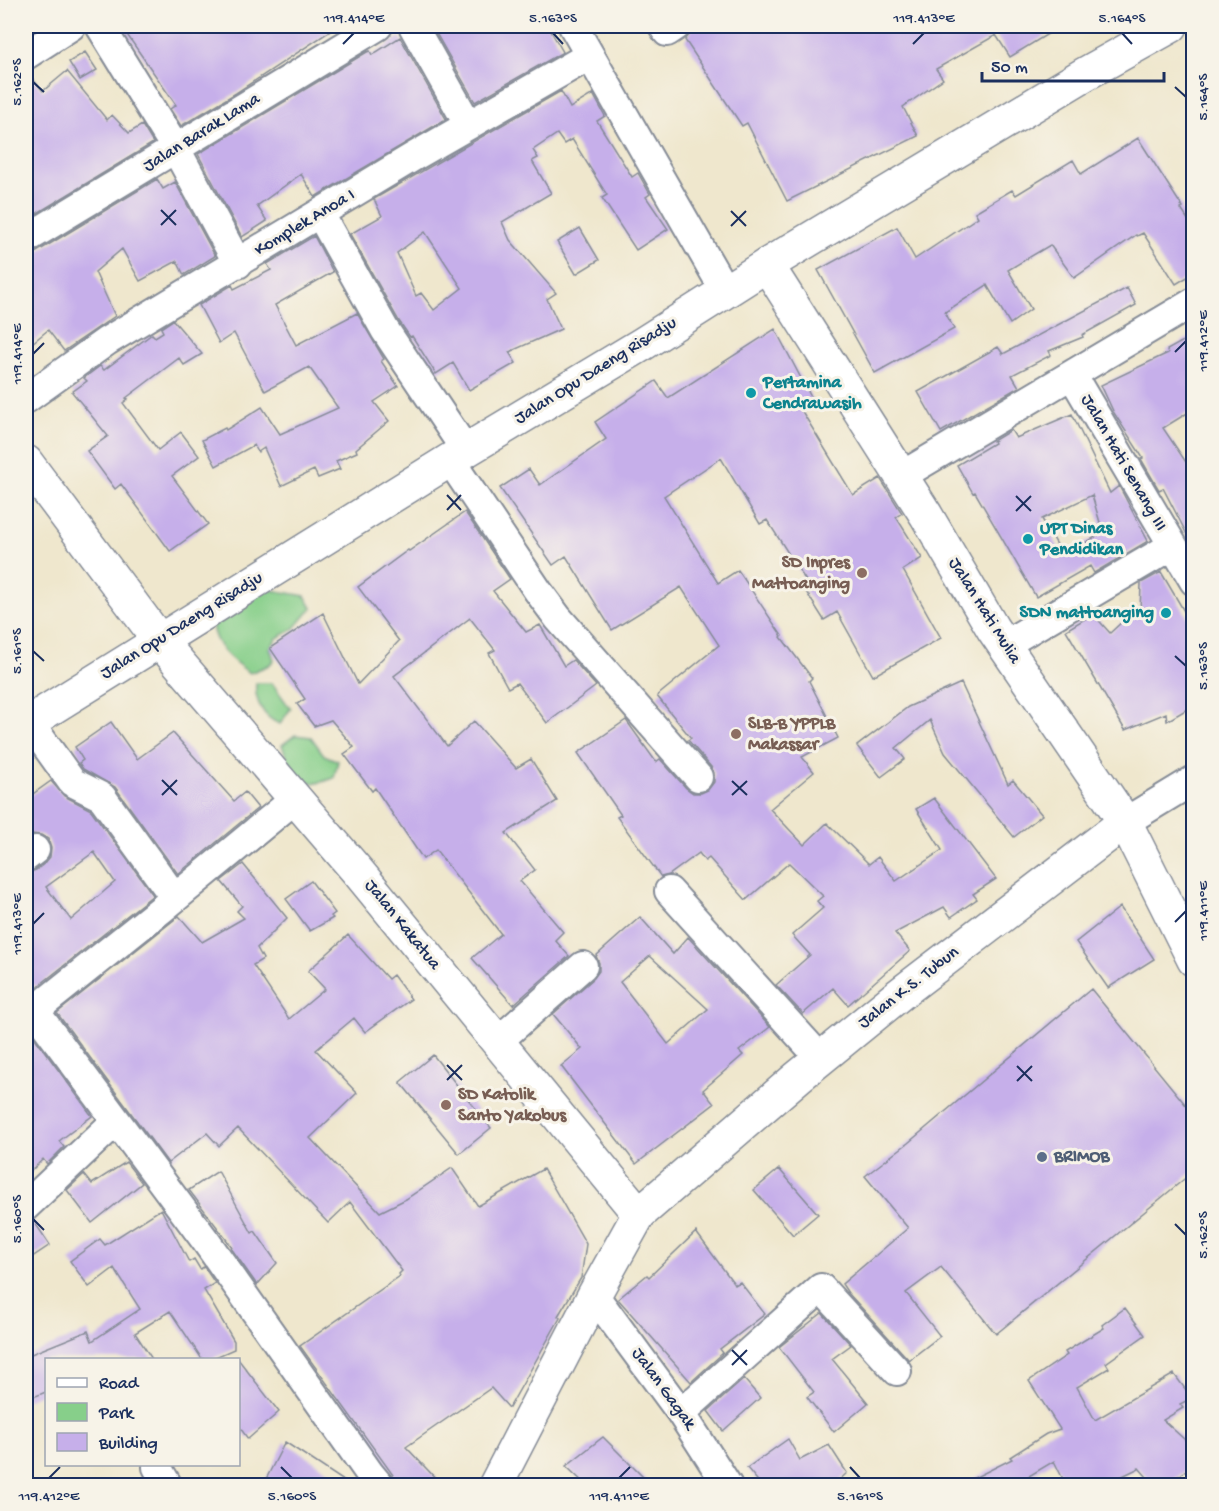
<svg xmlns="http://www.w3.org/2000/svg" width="1219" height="1511" viewBox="0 0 1219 1511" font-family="'Gochi Hand',sans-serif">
<rect width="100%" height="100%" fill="#f7f3e8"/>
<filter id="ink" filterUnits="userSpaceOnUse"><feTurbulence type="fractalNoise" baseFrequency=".0167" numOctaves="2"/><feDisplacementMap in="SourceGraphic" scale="12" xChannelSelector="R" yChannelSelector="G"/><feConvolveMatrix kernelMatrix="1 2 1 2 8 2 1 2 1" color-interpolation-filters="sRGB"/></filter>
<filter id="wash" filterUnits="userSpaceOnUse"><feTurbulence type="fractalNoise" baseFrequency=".008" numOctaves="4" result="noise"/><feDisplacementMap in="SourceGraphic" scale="24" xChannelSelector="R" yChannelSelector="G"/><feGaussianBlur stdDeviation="1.35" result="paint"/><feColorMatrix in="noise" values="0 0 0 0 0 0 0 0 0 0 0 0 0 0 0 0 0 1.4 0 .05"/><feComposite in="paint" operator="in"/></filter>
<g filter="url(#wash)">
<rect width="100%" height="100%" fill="#efe7cd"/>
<!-- green -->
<path fill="#87cf8a" stroke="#517f74" stroke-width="1.5" d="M266 589 305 596 312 608 295 628 277 638 270 648 274 660 269 665 250 673C232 661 213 646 212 623Z
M256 683H272L287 704 291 708 280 724C263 718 254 700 256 683Z
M295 735 311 737 324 755 338 761 334 778C328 780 321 783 315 783 298 783 287 759 282 745Z"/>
<g id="blocks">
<!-- building -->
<path fill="#c6afea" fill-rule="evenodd" d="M121 26H338L236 93 181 126 170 109 176 105Z
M432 26H548L563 52 475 102Z
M692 26H814L819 34 832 26H1061L1010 57 996 35 936 69 943 79 903 107 918 136 787 201 747 123 742 126 685 40 690 34Z
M400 37 446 119 315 197 301 174 257 206 267 221 242 237 198 154 367 52 370 51 372 55Z
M85 52 97 70 80 80 69 62Z
M26 71 43 91 67 71 107 120 112 115 129 133 142 125 153 143 26 220Z
M561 91 570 108 593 94 605 116 597 121 632 177 638 173 650 194 646 197 668 229 636 250 602 198 607 195 572 139 564 144 557 134 533 150 538 158 532 161 551 193 502 222 510 240 556 293 547 299 561 329 509 352 516 363 469 390 453 363 436 374 412 336 410 337 399 321 350 234 382 216 374 199ZM425 232 462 288 434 310 421 293 416 296 397 253Z
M1138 138 1183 208 1181 209 1194 229V273L1176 284 1143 233 1137 236 1136 235 1074 278 1050 245 1008 270 1031 309 1010 324 987 285 945 312 954 329 875 373 818 270 897 227 915 259 978 217 975 212 1012 190 1016 195 1073 160 1081 174Z
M157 179 163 189 175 182 215 256 184 275 177 261 140 281 122 249 95 272 115 316 64 351 48 330 26 348V255L35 253Z
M580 228 599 260 576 274 557 242Z
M314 236 333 272 275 305 296 345 357 313 384 359 381 361 398 386 374 402 389 421 356 449 357 452 336 461 340 469 318 478 314 470 281 486 264 448 258 452 254 445 216 466 202 440 225 428 226 430 262 407 280 434 338 408 309 367 265 391 234 333 219 343 199 305 232 285 234 289 271 270 267 264Z
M1127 288 1136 305 1082 335 1083 337 1049 351 1051 355 1012 375 1019 387 941 432 918 392 998 347 1003 354Z
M173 320 202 354 184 365 179 358 126 398 128 399 123 403 158 450 181 432 199 456 172 476 208 524 170 551 121 484 115 489 87 451 108 436 72 392 87 381 84 378 100 366 104 370 152 334 155 337 163 332 161 328Z
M775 329 813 401 800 408 853 495 880 478 902 513 896 517 922 558 903 570 941 638 873 676 837 612 824 620 803 587 808 584 767 520 760 524 721 458 664 496 718 583 738 570 782 636 781 637 812 678 809 681 838 738 802 757 814 772 770 809 804 845 827 823 869 864 878 857 896 881 942 850 916 809 934 798 996 879 973 894 977 899 951 917 944 907 895 933 910 951 848 1005 833 988 803 1014 776 985 810 955 792 935 823 908 817 901 823 896 789 863 746 900 709 858 705 861 699 853 669 875 661 877 617 817 621 815 578 753 626 720 656 762 660 759 686 788 693 793H701L708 790 714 782V773L711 767 688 740 691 738 657 696 719 645 681 587 612 630 566 556 553 565 500 488 529 469 540 485 606 439 595 422 656 381 668 398Z
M1194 335V409L1163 428 1194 474V548L1163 488 1159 490 1141 459 1143 458 1114 413 1101 385 1168 353 1167 350Z
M1072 414 1110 493 1119 486 1148 541 1094 573 1090 566 1036 597 975 492 973 493 957 465 994 443 993 441 1011 430 1016 438ZM1092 495 1103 533 1063 555 1042 519Z
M465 512 510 579 493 591 526 632 540 625 564 666 573 660 596 686 547 723 517 683 508 688 489 653 495 650 470 618 394 676 447 746 474 721 516 768 531 759 557 801 506 833 535 870 520 881 563 932 555 940 569 956 513 1005 472 958 501 934 436 850 423 859 375 788 372 791 344 754 354 747 331 720 314 726 297 704 305 699 270 648 323 613 358 684 399 641 358 587 408 550 409 551Z
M1161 572 1194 628V705L1167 721 1166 713 1125 730 1066 630 1093 614 1110 633 1123 621 1140 614 1141 583Z
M961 683 1008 784 1013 780 1042 815 1014 837 945 753 930 720 896 748 905 759 881 777 857 746 908 707Z
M111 722 137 759 173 733 234 801 245 792 258 808 178 874 115 787 83 769 79 763 83 760 75 747Z
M51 781 64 796 91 810 153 895 37 987 32 984 26 983V873L36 870 45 863 50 857 51 848 48 839 41 835 31 834 26 826V799ZM94 852 115 882 71 920 46 887Z
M243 864 287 918 257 948 263 959 253 965 289 1019 325 989 308 971 348 935 388 979 393 975 411 999 365 1032 354 1018 316 1050 357 1093 310 1138 380 1212 406 1199 452 1168 478 1206 543 1169 586 1244 581 1278 558 1316 560 1318 509 1408 491 1388 406 1447 442 1485H396L393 1475 300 1346 400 1276 399 1274 402 1271 350 1202 328 1223 238 1128 219 1146 207 1133 168 1163 57 1013 179 916 202 942 244 918 237 911 242 906 221 881Z
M311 881 335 913 331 916 333 918 310 931 286 899Z
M1120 907 1154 959 1108 988 1076 942Z
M640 917 673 954 688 937 770 1027 739 1051 743 1055 703 1090 714 1104 636 1164 561 1066 582 1049 553 1014 594 978 599 971V963L596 956ZM650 956 708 1009 668 1044 620 982Z
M1091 989 1194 1115V1171L996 1334 941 1267 906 1293 940 1336 909 1360 848 1293 842 1284 908 1228 865 1176 908 1143Z
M26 1026 92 1116 59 1141 64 1147 47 1164 43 1159 26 1176Z
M433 1055 491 1128 459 1154 400 1082Z
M126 1162 142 1183 92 1223 67 1190 84 1174 92 1184Z
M779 1169 818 1214 793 1235 754 1190Z
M218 1171 252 1233 255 1231 277 1263 257 1285 231 1248 232 1247 189 1190Z
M161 1209 189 1262 194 1259 200 1269 204 1267 215 1283 204 1290 234 1341V1349L211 1359H202L170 1311 135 1333 152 1359H46V1392L26 1400V1356L88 1331 92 1341 140 1309 114 1268 89 1287 70 1261 100 1239 105 1245Z
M33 1220 50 1245 26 1261V1222Z
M696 1232 735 1285 740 1282 765 1314 720 1349 723 1353 691 1382 618 1299 647 1275 649 1277Z
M1125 1308 1145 1335 1106 1363 1109 1368 1077 1387 1095 1420 1174 1374 1192 1398 1180 1404 1183 1408 1163 1420 1194 1448V1465L1166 1485H1154L1139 1468 1104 1485H1066L1054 1461 1014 1485H960L1012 1459 1010 1457 1046 1434 1060 1429 1029 1381 1067 1355 1065 1352 1104 1328 1102 1325Z
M822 1313 851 1345 832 1359 868 1403 834 1432 807 1397 814 1392 779 1347Z
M238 1359 279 1412 248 1439 238 1425Z
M744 1379 760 1398 723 1431 708 1411Z
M603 1437 651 1485H586L566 1466Z
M788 1439 800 1460 829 1445 847 1473 834 1485H761L747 1468Z
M285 1442 350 1485H263Z"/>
</g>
</g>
<g filter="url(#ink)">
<use href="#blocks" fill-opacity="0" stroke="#858b96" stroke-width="1.5"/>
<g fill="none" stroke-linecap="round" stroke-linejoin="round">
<defs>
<path id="minor" d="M100 26 176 149 238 264
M413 26 468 124
M573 26 725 291
M663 26 667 32 676 26
M26 55 71 26
M320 214 385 330 466 451
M26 239 378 26
M1072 375 1194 581
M26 399 107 341 413 157 589 56
M450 460 538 591 558 618 698 777
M901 476 1194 302
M1004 645 1172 546
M29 722 72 782 102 797 175 898
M1125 822 1194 780
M26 857 35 850
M669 891 821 1059
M26 999 205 1240 370 1474 380 1486
M34 1011 163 908 295 799
M497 1042 583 966
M26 1206 116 1121
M594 1295 681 1413 728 1486
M681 1413 821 1288 897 1371
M157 1467 168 1486"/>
<path id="tertiary" d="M767 265 926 515 993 629 1125 822 1194 960
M639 1214 798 1077 900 994 1125 822"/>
<path id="secondary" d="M26 462 159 640 359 873 639 1214 594 1295 495 1486
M26 724 450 460 641 345 767 265 1085 74 1171 26"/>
</defs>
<!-- minor casing -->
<use href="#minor" stroke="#858b96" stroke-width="32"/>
<!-- tertiary casing -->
<use href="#tertiary" stroke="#858b96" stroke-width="36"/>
<!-- secondary casing -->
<use href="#secondary" stroke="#858b96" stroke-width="36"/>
<!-- minor -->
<use href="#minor" stroke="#fff" stroke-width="28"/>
<!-- tertiary -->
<use href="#tertiary" stroke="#fff" stroke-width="33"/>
<!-- secondary -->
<use href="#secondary" stroke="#fff" stroke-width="33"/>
</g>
</g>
<!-- ticks -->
<path fill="none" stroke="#1b2f5e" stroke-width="2" d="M553 33 563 44M1122 33 1132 44M343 44 354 33M913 44 924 33M33 82 44 92M1175 87 1186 97M161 210 176 225M731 211 746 226M161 225 176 210M731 226 746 211M1175 352 1186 341M33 354 44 343M447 495 461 510M1016 496 1031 511M447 510 461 495M1016 511 1031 496M33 651 44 661M1175 656 1186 666M162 780 177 795M732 781 747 795M162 795 177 780M732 795 747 781M1175 922 1186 911M33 924 44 913M447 1065 462 1080M1017 1066 1032 1081M447 1080 462 1065M1017 1081 1032 1066M33 1219 44 1230M1175 1224 1186 1235M732 1350 747 1365M732 1365 747 1350M281 1467 292 1478M850 1467 860 1478M49 1478 60 1467M619 1478 630 1467"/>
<!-- markers -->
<g fill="#0f9aa8" stroke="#f7f3e8" stroke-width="2">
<circle cx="751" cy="393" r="6"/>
<circle cx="1028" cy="539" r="6"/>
<circle cx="1166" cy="613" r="6"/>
</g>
<g fill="#8d6e63" stroke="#f7f3e8" stroke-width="2">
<circle cx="862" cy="573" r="6"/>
<circle cx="736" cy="734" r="6"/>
<circle cx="446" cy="1105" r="6"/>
</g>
<circle fill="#5c6f8a" stroke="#f7f3e8" stroke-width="2" cx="1042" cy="1157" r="6"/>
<g text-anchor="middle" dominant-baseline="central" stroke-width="6" stroke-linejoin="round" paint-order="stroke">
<!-- street labels -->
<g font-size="18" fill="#1b2f5e" stroke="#f7f3e8">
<text transform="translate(202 133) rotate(-32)">Jalan Barak Lama</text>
<text transform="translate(305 223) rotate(-31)">Komplek Anoa I</text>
<text transform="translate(596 371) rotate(-32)">Jalan Opu Daeng Risadju</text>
<text transform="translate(1123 463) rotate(60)">Jalan Hati Senang III</text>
<text transform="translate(984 611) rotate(58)">Jalan Hati Mulia</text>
<text transform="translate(182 626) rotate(-32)">Jalan Opu Daeng Risadju</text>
<text transform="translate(402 925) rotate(51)">Jalan Kakatua</text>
<text transform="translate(909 988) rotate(-38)">Jalan K.S. Tubun</text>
<text transform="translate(663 1389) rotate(54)">Jalan Gagak</text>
</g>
<!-- culture labels -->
<g font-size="18" font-weight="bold" fill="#0d838f" stroke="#f7f3e8" text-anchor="start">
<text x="763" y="383">Pertamina<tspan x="763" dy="21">Cendrawasih</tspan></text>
<text x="1040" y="529">UPT Dinas<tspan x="1040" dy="21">Pendidikan</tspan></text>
<text x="1154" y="613" text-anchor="end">SDN mattoanging</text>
</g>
<!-- education labels -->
<g font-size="18" font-weight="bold" fill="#785e54" stroke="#f7f3e8" text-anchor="start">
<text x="850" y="563" text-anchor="end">SD Inpres<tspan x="850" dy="21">Mattoanging</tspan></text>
<text x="748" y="724">SLB-B YPPLB<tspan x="748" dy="21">Makassar</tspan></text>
<text x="458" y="1095">SD Katolik<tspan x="458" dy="21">Santo Yakobus</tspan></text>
</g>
<!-- service labels -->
<g font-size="18" font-weight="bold" fill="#4e5e75" stroke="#f7f3e8" text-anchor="start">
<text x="1054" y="1157">BRIMOB</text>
</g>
</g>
<!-- margin -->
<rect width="1219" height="1511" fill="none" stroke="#f7f3e8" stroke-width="66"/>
<!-- legend -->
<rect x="45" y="1358" width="195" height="108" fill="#f7f3e8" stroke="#9fa5b1" stroke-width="1.5"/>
<rect x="57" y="1378" width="30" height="9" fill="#ffffff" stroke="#9fa5b1" stroke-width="1.5"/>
<text x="99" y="1388" font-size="18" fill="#1b2f5e">Road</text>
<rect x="57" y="1403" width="30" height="18" fill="#87cf8a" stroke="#9fa5b1" stroke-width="1.5"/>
<text x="99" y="1418" font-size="18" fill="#1b2f5e">Park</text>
<rect x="57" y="1433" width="30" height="18" fill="#c6afea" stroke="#9fa5b1" stroke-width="1.5"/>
<text x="99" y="1448" font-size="18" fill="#1b2f5e">Building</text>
<!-- scale -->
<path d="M982 72v9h182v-9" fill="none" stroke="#1b2f5e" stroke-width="3"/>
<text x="991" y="72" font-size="18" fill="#1b2f5e" stroke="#f7f3e8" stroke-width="4.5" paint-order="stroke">50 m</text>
<rect x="33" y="33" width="1153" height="1445" fill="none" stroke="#1b2f5e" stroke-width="2"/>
<g font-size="15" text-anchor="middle" fill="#1b2f5e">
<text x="354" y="22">119.414°E</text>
<text x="553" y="22">5.163°S</text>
<text x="924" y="22">119.413°E</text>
<text x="1122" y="22">5.164°S</text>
<text transform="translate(16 82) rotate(-90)" y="5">5.162°S</text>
<text transform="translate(1202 97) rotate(-90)" y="5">5.164°S</text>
<text transform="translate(1202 341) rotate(-90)" y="5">119.412°E</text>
<text transform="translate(16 354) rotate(-90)" y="5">119.414°E</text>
<text transform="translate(16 651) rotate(-90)" y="5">5.161°S</text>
<text transform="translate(1202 666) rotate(-90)" y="5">5.163°S</text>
<text transform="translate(1202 911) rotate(-90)" y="5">119.411°E</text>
<text transform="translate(16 924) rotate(-90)" y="5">119.413°E</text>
<text transform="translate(16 1219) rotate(-90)" y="5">5.160°S</text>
<text transform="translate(1202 1235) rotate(-90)" y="5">5.162°S</text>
<text x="49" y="1500">119.412°E</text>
<text x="292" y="1500">5.160°S</text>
<text x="619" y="1500">119.411°E</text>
<text x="860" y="1500">5.161°S</text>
</g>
</svg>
